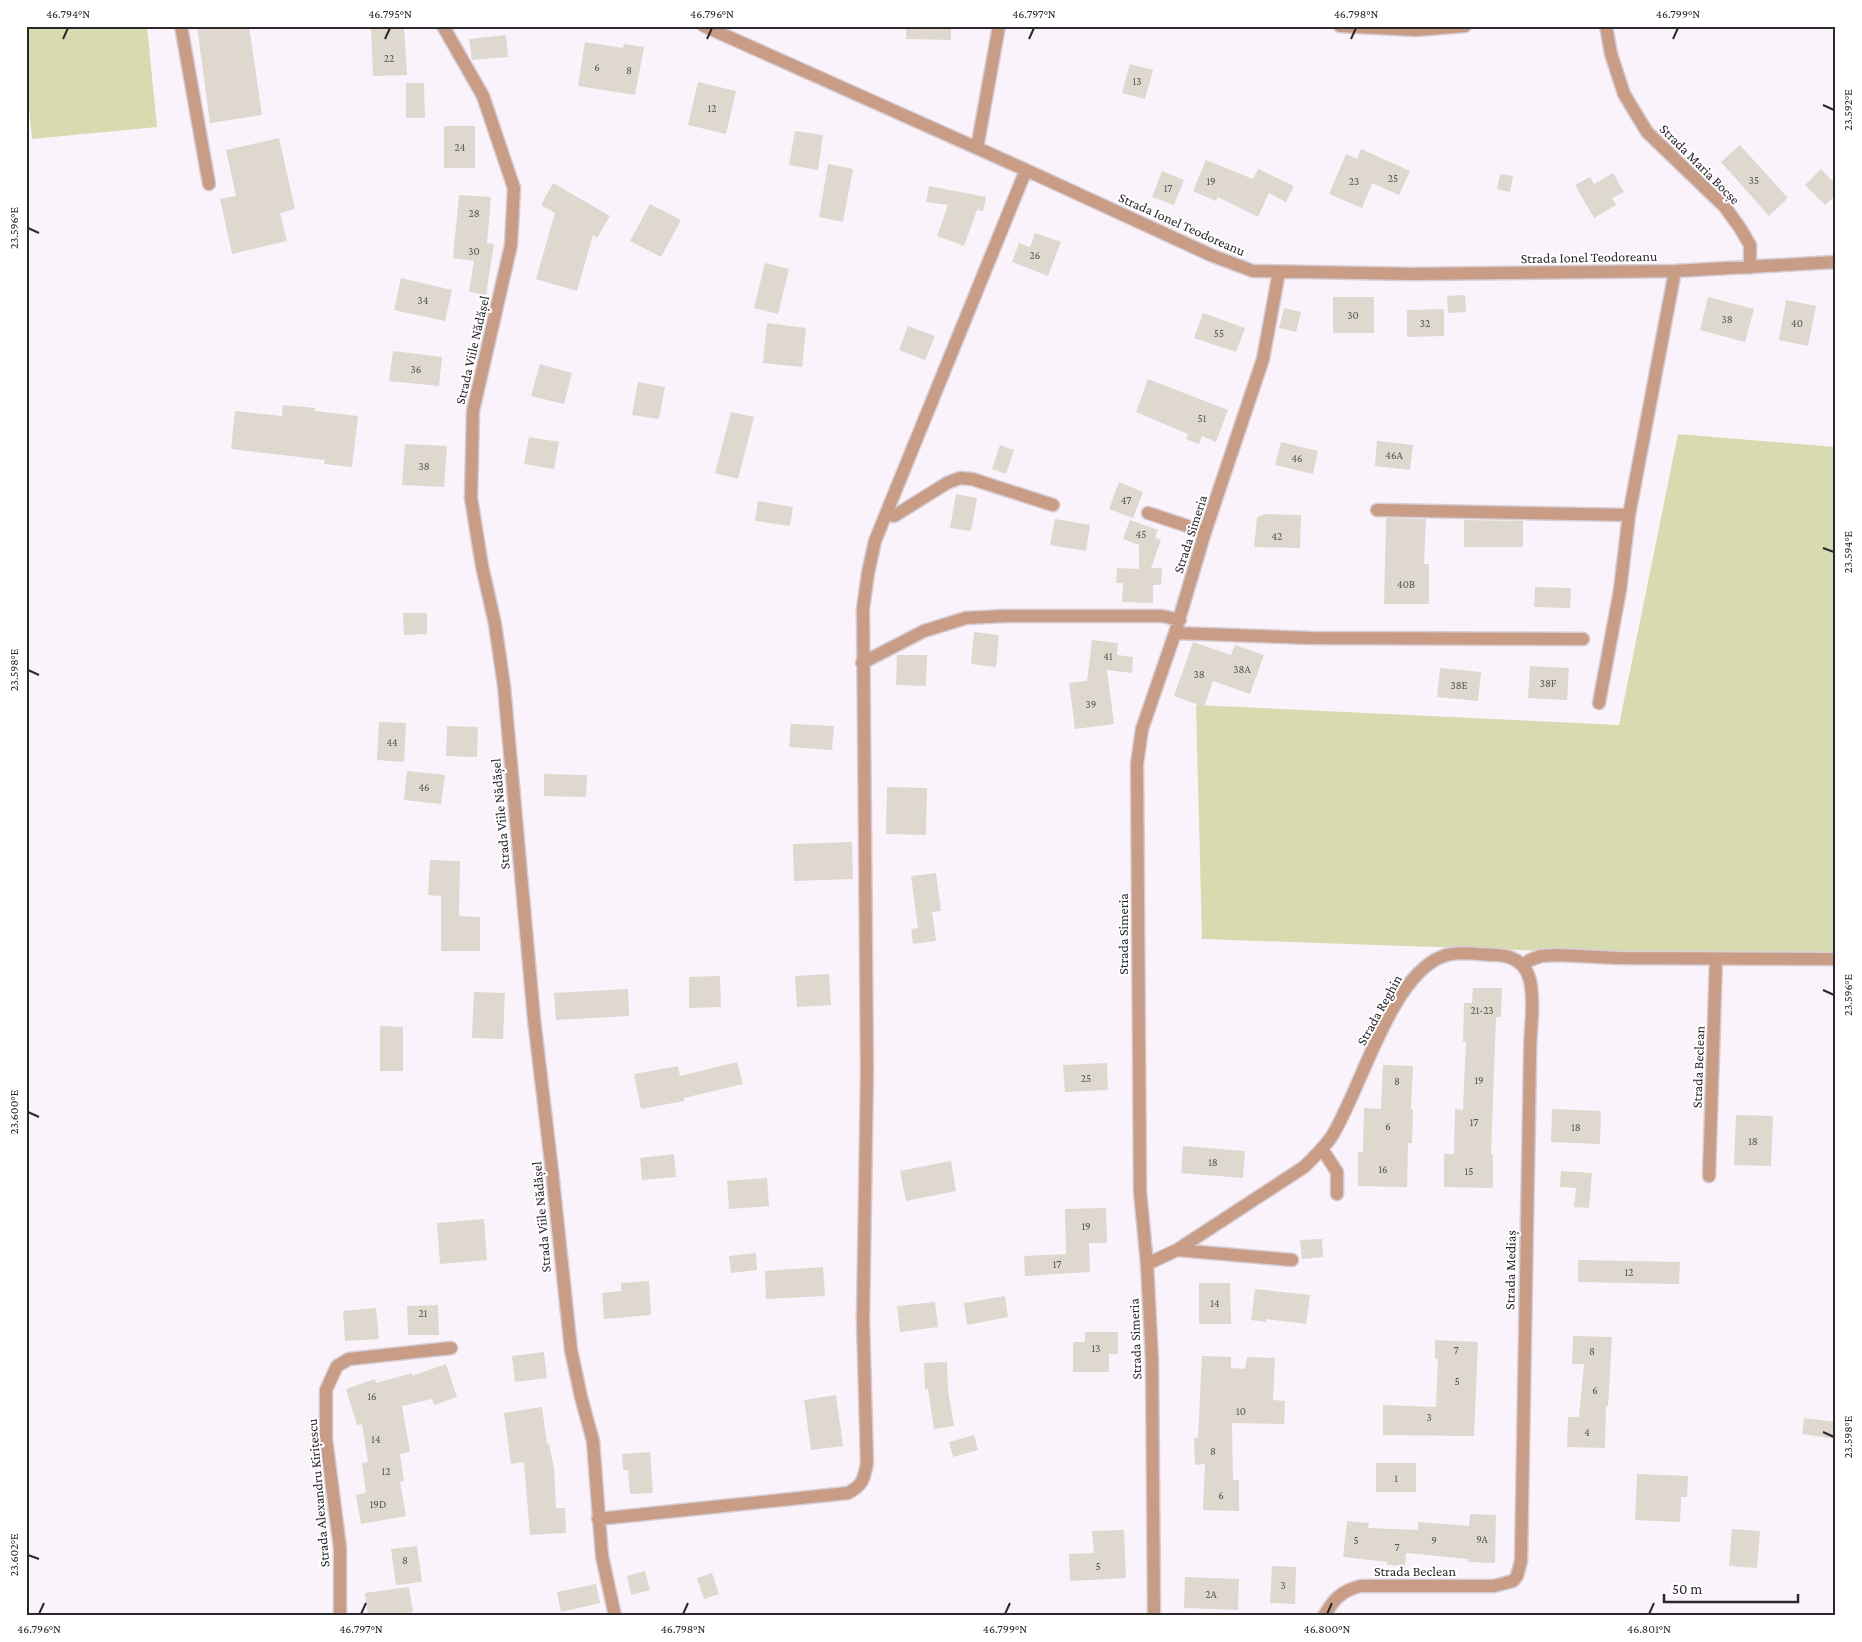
<svg xmlns="http://www.w3.org/2000/svg" width="1862" height="1642" viewBox="0 0 1862 1642" font-family="'Crimson Pro',serif">
<rect width="100%" height="100%" fill="#fbf3fb"/>
<!-- green -->
<path fill="#d8dbaf" d="M26 26H147L157 127 32 139 26 78Z
M1678 434 1836 447V961L1202 939 1196 705 1619 725Z"/>
<!-- building -->
<path fill="#ded8cf" d="M197 26H249L262 115 210 123Z
M371 26H404L407 75 373 76Z
M906 26H951V40L906 39Z
M506 35 508 57 472 60 469 39Z
M585 42 623 48 624 44 644 47 635 95 578 86Z
M1130 64 1153 70 1145 99 1122 93Z
M698 82 736 91 726 134 688 125Z
M406 83H424L425 118H406Z
M444 126H475V168H444Z
M795 131 823 135 818 170 789 165Z
M279 138 295 209 280 213 287 241 232 254 220 199 236 196 226 150Z
M1740 145 1788 198 1769 216 1721 162Z
M1361 149 1410 171 1399 195 1372 183 1362 208 1329 194 1346 154 1357 159Z
M1206 160 1253 179 1258 169 1294 186 1286 202 1269 193 1258 217 1218 197 1216 201 1193 191Z
M828 164 853 169 843 222 819 217Z
M1821 169 1836 185V195L1825 205 1805 185Z
M1162 171 1184 180 1174 205 1152 197Z
M1613 173 1624 192 1612 198 1616 205 1594 218 1575 185 1590 177 1594 184Z
M1500 174 1513 176 1510 192 1497 189Z
M553 183 610 216 597 238 593 235 577 291 536 279 555 213 541 205Z
M929 186 986 197 983 211 977 210 964 246 937 236 948 205 926 202Z
M459 195 491 197 487 243 494 244 486 295 469 292 474 261 453 258Z
M650 204 681 220 661 257 630 241Z
M1035 233 1061 242 1048 276 1012 262 1019 243 1030 247Z
M765 263 789 269 778 314 754 308Z
M401 278 452 290 445 321 394 310Z
M1465 295 1466 312 1448 313 1447 296Z
M1333 297H1374V333H1333Z
M1708 297 1754 309 1745 342 1700 330Z
M1786 300 1816 306 1808 346 1779 340Z
M1284 308 1301 312 1296 332 1279 328Z
M1444 309V336L1407 337V310Z
M1203 313 1245 328 1236 352 1194 338Z
M767 323 806 328 802 367 763 363Z
M908 326 935 336 925 360 899 350Z
M393 351 442 357 439 386 389 381Z
M540 364 572 373 564 404 531 396Z
M1148 379 1228 410 1216 442 1202 436 1199 444 1186 439 1188 434 1136 412Z
M638 382 665 387 659 419 632 415Z
M283 405 315 408V411L358 416 352 467 324 464 325 460 231 449 235 411 282 416Z
M731 412 754 417 738 479 715 473Z
M529 437 559 442 554 469 524 464Z
M1377 441 1413 445 1410 470 1375 466Z
M1281 442 1318 451 1313 474 1275 465Z
M405 444 447 446 444 487 402 485Z
M1000 445 1014 450 1006 474 992 469Z
M1119 482 1143 492 1133 518 1109 509Z
M956 494 977 498 971 531 950 528Z
M758 501 793 507 790 526 755 521Z
M1265 514 1301 515 1300 548 1254 547 1257 517Z
M1386 518 1426 519 1424 564H1429V604H1384Z
M1055 519 1090 525 1086 551 1050 545Z
M1130 520 1158 530 1155 538 1161 540 1151 568H1162L1161 585H1153V603L1122 602 1123 583H1116L1117 568 1139 569V545L1123 539Z
M1464 520 1523 521V547H1464Z
M1535 587 1571 588 1570 608 1534 607Z
M403 613H427V634L404 635Z
M974 632 999 635 996 667 971 664Z
M1092 640 1118 643 1117 655 1133 657 1132 673 1107 670 1114 724 1075 729 1069 683 1087 681Z
M1193 642 1231 655 1235 645 1264 655 1250 694 1213 681 1204 707 1174 696Z
M897 655H927L926 686 896 685Z
M1530 666 1569 668 1567 700 1528 698Z
M1440 668 1481 672 1478 701 1437 697Z
M379 722 406 723 404 762 377 760Z
M791 724 834 726 832 750 789 747Z
M447 726 478 727 477 757 446 756Z
M407 771 445 775 441 804 404 800Z
M544 774 587 775 586 797 544 796Z
M887 787 927 788 926 835 886 834Z
M852 842 853 879 794 881 793 844Z
M430 860 460 861 459 916 480 917V951H441V896L428 895Z
M936 873 941 911 932 912 936 941 913 944 911 929 918 928 911 876Z
M829 974 831 1005 797 1007 795 976Z
M720 976 721 1007 689 1008V977Z
M1473 988H1502L1501 1017H1496L1491 1154H1493V1188L1444 1187V1154H1454L1455 1109 1463 1110 1466 1042H1463L1464 1003H1472Z
M628 989 629 1016 556 1020 554 993Z
M474 992 505 993 503 1039 472 1038Z
M380 1026 403 1027V1071H380Z
M737 1062 743 1084 684 1098V1101L641 1109 634 1074 678 1066 680 1076Z
M1107 1063 1108 1090 1065 1092 1063 1065Z
M1383 1065 1413 1066 1411 1109H1413L1412 1143H1408L1407 1187 1358 1186V1152H1363L1364 1108 1381 1109Z
M1552 1109 1601 1111 1600 1144 1551 1142Z
M1736 1115 1773 1116 1771 1166 1734 1165Z
M1183 1146 1245 1151 1243 1178 1181 1173Z
M674 1154 676 1177 642 1180 640 1158Z
M951 1161 956 1191 906 1201 900 1171Z
M1561 1171 1592 1173 1589 1208 1574 1207 1576 1188 1560 1187Z
M767 1178 769 1206 729 1209 727 1181Z
M1106 1208 1107 1243H1089L1090 1272 1025 1276 1024 1256 1066 1254 1065 1209Z
M484 1219 487 1260 440 1264 437 1223Z
M1322 1239 1323 1257 1302 1259 1300 1240Z
M756 1253 757 1270 731 1273 729 1256Z
M1578 1260 1680 1262 1679 1284 1578 1282Z
M823 1267 825 1296 766 1299 765 1271Z
M649 1281 651 1315 604 1319 602 1293 621 1291V1283Z
M1199 1283H1230L1231 1324H1199Z
M1255 1289 1310 1295 1306 1324 1267 1319 1266 1322 1251 1320Z
M1005 1296 1008 1317 967 1325 964 1303Z
M935 1302 938 1327 900 1332 897 1306Z
M438 1305 439 1335H408L407 1306Z
M376 1308 379 1339 345 1341 343 1311Z
M1085 1332H1118V1354H1109V1372H1073V1342H1085Z
M1573 1336 1612 1337 1608 1406H1606L1605 1448 1567 1447 1568 1417H1579L1584 1364H1572Z
M1435 1340 1478 1342 1474 1436 1383 1435V1405L1436 1407 1438 1359H1435Z
M544 1352 547 1378 515 1382 512 1356Z
M1202 1356 1231 1357V1368L1245 1369 1247 1357 1275 1358 1273 1400 1285 1401 1284 1424 1232 1423 1233 1480H1239V1511L1203 1510 1205 1464 1195 1465 1194 1438H1198Z
M947 1362 948 1390 954 1426 934 1429 928 1389H925L924 1363Z
M446 1364 457 1397 434 1405 432 1399 402 1406 410 1452 400 1454 404 1481 400 1482 406 1516 361 1524 356 1495 366 1493 362 1463 368 1462 362 1424 357 1425 346 1389 375 1379 376 1383 412 1373V1376Z
M836 1395 843 1446 811 1450 804 1400Z
M542 1407 547 1444H549L554 1468 556 1508H565L566 1533 530 1535 524 1462 511 1464 504 1413Z
M1804 1418 1836 1422V1439L1802 1434Z
M974 1435 978 1450 953 1457 949 1442Z
M650 1452 653 1493 630 1494 628 1470H623L622 1454Z
M1376 1463H1416V1492H1376Z
M1637 1474 1688 1476 1687 1497H1681L1680 1522 1635 1520Z
M1470 1514 1496 1515 1495 1563 1468 1562V1559L1406 1553 1405 1566 1387 1565V1562L1343 1557 1347 1521 1369 1523 1368 1528 1418 1530V1522L1469 1526Z
M1732 1529 1760 1531 1757 1568 1729 1566Z
M1124 1530 1126 1578 1070 1581 1069 1554 1094 1553 1092 1531Z
M417 1546 422 1582 396 1585 391 1549Z
M1272 1566 1296 1567 1295 1604 1270 1603Z
M645 1571 650 1590 631 1595 627 1576Z
M712 1573 719 1594 704 1599 697 1578Z
M1185 1577 1239 1579 1238 1610 1184 1608Z
M596 1584 600 1603 561 1612 557 1592Z
M409 1587 413 1612 386 1616H368L365 1593Z"/>
<g fill="none" stroke-linecap="round" stroke-linejoin="round">
<defs>
<path id="minor" d="M181 26 209 184
M443 26 483 96 514 188 511 245 473 411 471 498 482 566 495 624 504 686 534 1019 552 1171 571 1350 581 1397 593 1441 602 1556 615 1616
M704 26 1026 170 1213 256 1253 271 1412 274 1675 271 1836 262
M1340 26 1416 30 1465 26
M1606 26 1611 54 1624 94 1647 132 1725 207 1740 228 1750 245V268
M977 148 999 26
M1377 510 1629 515
M1148 513 1205 532
M887 514 894 516 947 483 960 478 972 479 1053 505
M1175 633 1311 638 1583 639
M862 663 924 631 966 618 1005 616H1162L1180 620
M1599 703 1620 590 1629 515 1675 271
M1524 965 1530 960 1541 956 1557 955 1619 958 1836 959
M1322 1149 1337 1172V1194
M1709 1176 1716 959
M1177 1250 1292 1260
M1147 1264 1177 1250 1304 1167C1314 1157 1325 1147 1332 1136 1361 1089 1390 978 1441 957 1457 950 1480 955 1497 955 1533 957 1533 987 1532 1015 1531 1029 1530 1042 1530 1056L1521 1561 1517 1576 1513 1581 1494 1586H1361C1342 1590 1333 1600 1324 1616
M598 1519 848 1493C863 1485 864 1479 867 1463L863 1320 867 1071 863 609 868 573 875 541 1026 170
M340 1616V1548L326 1439V1390L337 1366 349 1359 451 1348
M1154 1616 1152 1359 1147 1264 1140 1191 1137 764 1142 729 1175 633 1205 532 1263 359 1279 272"/>
</defs>
<!-- minor casing -->
<use href="#minor" stroke="#d6ced6" stroke-width="15"/>
<!-- minor -->
<use href="#minor" stroke="#c99d85" stroke-width="12"/>
</g>
<!-- ticks -->
<path fill="none" stroke="#2b282b" stroke-width="2" d="M63 39 68 28M385 39 390 28M707 39 712 28M1029 39 1034 28M1351 39 1356 28M1673 39 1678 28M1823 105 1834 110M28 228 39 233M1823 548 1834 552M28 670 39 675M1823 990 1834 995M28 1112 39 1117M1823 1432 1834 1437M28 1555 39 1559M39 1614 44 1603M361 1614 366 1603M683 1614 688 1603M1005 1614 1010 1603M1327 1614 1332 1603M1649 1614 1654 1603"/>
<g text-anchor="middle" dominant-baseline="central" stroke-width="4" stroke-linejoin="round" paint-order="stroke">
<!-- number labels -->
<g font-size="11" fill="#585454">
<text x="389" y="58">22</text>
<text x="597" y="67">6</text>
<text x="629" y="70">8</text>
<text x="1137" y="81">13</text>
<text x="712" y="108">12</text>
<text x="460" y="147">24</text>
<text x="1393" y="178">25</text>
<text x="1754" y="180">35</text>
<text x="1211" y="181">19</text>
<text x="1354" y="181">23</text>
<text x="1168" y="188">17</text>
<text x="474" y="213">28</text>
<text x="474" y="251">30</text>
<text x="1035" y="255">26</text>
<text x="423" y="300">34</text>
<text x="1353" y="315">30</text>
<text x="1727" y="319">38</text>
<text x="1425" y="323">32</text>
<text x="1797" y="323">40</text>
<text x="1219" y="333">55</text>
<text x="416" y="369">36</text>
<text x="1202" y="418">51</text>
<text x="1394" y="455">46A</text>
<text x="1297" y="458">46</text>
<text x="424" y="466">38</text>
<text x="1126" y="500">47</text>
<text x="1141" y="534">45</text>
<text x="1277" y="536">42</text>
<text x="1406" y="584">40B</text>
<text x="1108" y="656">41</text>
<text x="1242" y="669">38A</text>
<text x="1199" y="674">38</text>
<text x="1548" y="683">38F</text>
<text x="1459" y="685">38E</text>
<text x="1091" y="704">39</text>
<text x="392" y="742">44</text>
<text x="424" y="787">46</text>
<text x="1482" y="1010">21-23</text>
<text x="1086" y="1078">25</text>
<text x="1479" y="1080">19</text>
<text x="1397" y="1081">8</text>
<text x="1474" y="1122">17</text>
<text x="1388" y="1126">6</text>
<text x="1576" y="1127">18</text>
<text x="1753" y="1141">18</text>
<text x="1213" y="1162">18</text>
<text x="1383" y="1169">16</text>
<text x="1469" y="1171">15</text>
<text x="1086" y="1226">19</text>
<text x="1057" y="1264">17</text>
<text x="1629" y="1272">12</text>
<text x="1215" y="1303">14</text>
<text x="423" y="1313">21</text>
<text x="1096" y="1348">13</text>
<text x="1456" y="1350">7</text>
<text x="1592" y="1351">8</text>
<text x="1457" y="1381">5</text>
<text x="1595" y="1390">6</text>
<text x="372" y="1396">16</text>
<text x="1241" y="1411">10</text>
<text x="1429" y="1417">3</text>
<text x="1587" y="1432">4</text>
<text x="376" y="1439">14</text>
<text x="1213" y="1451">8</text>
<text x="386" y="1471">12</text>
<text x="1396" y="1478">1</text>
<text x="1221" y="1495">6</text>
<text x="378" y="1504">19D</text>
<text x="1482" y="1539">9A</text>
<text x="1356" y="1540">5</text>
<text x="1434" y="1540">9</text>
<text x="1397" y="1547">7</text>
<text x="405" y="1560">8</text>
<text x="1098" y="1566">5</text>
<text x="1283" y="1585">3</text>
<text x="1211" y="1594">2A</text>
</g>
<!-- street labels -->
<g font-size="14" fill="#2b282b" stroke="#fff">
<text transform="translate(1700 164) rotate(45)">Strada Maria Bocșe</text>
<text transform="translate(1182 224) rotate(24)">Strada Ionel Teodoreanu</text>
<text transform="translate(1589 257) rotate(-1)">Strada Ionel Teodoreanu</text>
<text transform="translate(472 350) rotate(-77)">Strada Viile Nădășel</text>
<text transform="translate(1190 534) rotate(-72)">Strada Simeria</text>
<text transform="translate(500 814) rotate(-95)">Strada Viile Nădășel</text>
<text transform="translate(1123 934) rotate(-90)">Strada Simeria</text>
<text transform="translate(1379 1010) rotate(-61)">Strada Reghin</text>
<text transform="translate(1698 1067) rotate(-88)">Strada Beclean</text>
<text transform="translate(541 1217) rotate(-95)">Strada Viile Nădășel</text>
<text transform="translate(1510 1270) rotate(-89)">Strada Mediaș</text>
<text transform="translate(1135 1339) rotate(-92)">Strada Simeria</text>
<text transform="translate(318 1493) rotate(-95)">Strada Alexandru Kirițescu</text>
<text x="1415" y="1571">Strada Beclean</text>
</g>
</g>
<!-- border -->
<rect width="1862" height="1642" fill="none" stroke="#ffffff" stroke-width="55"/>
<!-- scale -->
<path d="M1664 1594v8h134v-8" fill="none" stroke="#2b282b" stroke-width="2.5"/>
<text x="1672" y="1594" font-size="15" fill="#2b282b" stroke="#ffffff" stroke-width="4" paint-order="stroke">50 m</text>
<rect x="28" y="28" width="1806" height="1586" fill="none" stroke="#2b282b" stroke-width="2"/>
<g font-size="12" text-anchor="middle" fill="#2b282b">
<text x="68" y="18">46.794°N</text>
<text x="390" y="18">46.795°N</text>
<text x="712" y="18">46.796°N</text>
<text x="1034" y="18">46.797°N</text>
<text x="1356" y="18">46.798°N</text>
<text x="1678" y="18">46.799°N</text>
<text transform="translate(1848 110) rotate(-90)" y="4">23.592°E</text>
<text transform="translate(14 228) rotate(-90)" y="4">23.596°E</text>
<text transform="translate(1848 552) rotate(-90)" y="4">23.594°E</text>
<text transform="translate(14 670) rotate(-90)" y="4">23.598°E</text>
<text transform="translate(1848 995) rotate(-90)" y="4">23.596°E</text>
<text transform="translate(14 1112) rotate(-90)" y="4">23.600°E</text>
<text transform="translate(1848 1437) rotate(-90)" y="4">23.598°E</text>
<text transform="translate(14 1555) rotate(-90)" y="4">23.602°E</text>
<text x="39" y="1633">46.796°N</text>
<text x="361" y="1633">46.797°N</text>
<text x="683" y="1633">46.798°N</text>
<text x="1005" y="1633">46.799°N</text>
<text x="1327" y="1633">46.800°N</text>
<text x="1649" y="1633">46.801°N</text>
</g>
</svg>
